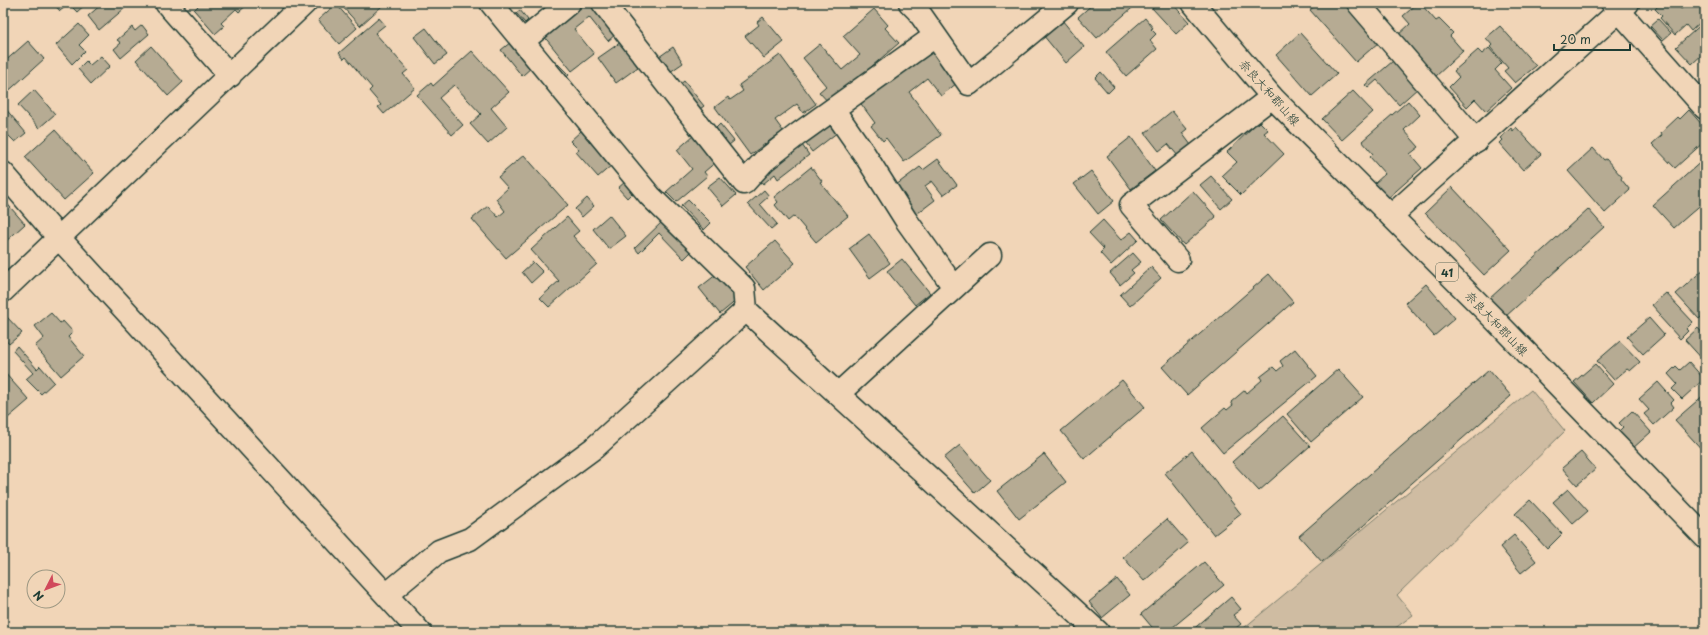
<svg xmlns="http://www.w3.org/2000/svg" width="1708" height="635" viewBox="0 0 1708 635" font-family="'Playpen Sans','Klee One',sans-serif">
<rect width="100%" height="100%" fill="#f1d5b7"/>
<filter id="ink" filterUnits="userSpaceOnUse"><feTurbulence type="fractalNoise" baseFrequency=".025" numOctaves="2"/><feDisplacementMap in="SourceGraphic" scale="8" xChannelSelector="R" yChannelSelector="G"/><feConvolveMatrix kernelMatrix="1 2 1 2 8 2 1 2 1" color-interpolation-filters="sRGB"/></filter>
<g filter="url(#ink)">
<!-- green -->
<path fill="#cfbca2" stroke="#777c6b" d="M1531 390 1565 431 1397 595 1413 615 1390 632H1239Z"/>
<!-- building -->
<path fill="#b6ab93" stroke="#1f3d34" d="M53 3H87L77 12 69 4 60 11Z
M103 3H126L123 5 125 8 99 30 88 16Z
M201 3H249L239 12 236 9 221 23 224 26 215 34 194 10Z
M339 3H379L382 6 360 26Z
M584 3H593L617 33 608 41 589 17 574 29 594 54 572 71 543 35Z
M1094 3H1138L1097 38 1078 17Z
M1158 3H1172L1189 22 1176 34 1152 8Z
M1318 3H1344L1379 42 1356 62 1310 10Z
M1418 3H1420L1436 21 1439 19 1453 33 1450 36 1463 51 1435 77 1397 36 1410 24 1403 16Z
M1661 3H1676L1681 9 1688 3H1702L1705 7V18L1691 31 1686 25 1675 35 1660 18 1662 16 1655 9Z
M336 4 357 28 339 44 318 20Z
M874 9 888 25 885 28 899 43 829 103 819 92 826 86 803 58 820 44 842 70 860 55 843 36Z
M520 10 528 20 525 23 516 13Z
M763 17 784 42 764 58 745 36 759 25 757 22Z
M379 18 385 25 375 33 408 70 403 74 415 88 384 114 378 107 381 105 369 91 372 88 346 57 344 59 339 53Z
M1145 18 1153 28 1151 29 1156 34 1150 40 1157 49 1126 76 1106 52Z
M1658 19 1671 33 1663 40 1650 26Z
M1062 20 1084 47 1066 63 1043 35Z
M1705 21V52L1692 64 1676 47Z
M79 24 89 35 79 45 85 51 72 64 56 45Z
M142 25 149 34 121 58 114 49 121 43 117 40 132 27 135 31Z
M1500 26 1536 66 1515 83 1504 71 1508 68 1490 47 1492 45 1486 38Z
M426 28 447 55 435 64 414 37Z
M1300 33 1337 74 1312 96 1276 55Z
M28 41 44 59 3 96V63Z
M511 42 532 67 522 76 501 50Z
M621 42 638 67 616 83 598 58Z
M151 46 183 82 168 96 136 60Z
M673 47 683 63 670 72 659 57Z
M931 48 957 83 941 96 927 78 909 92 941 135 904 162 886 138 883 141 871 126 875 123 859 101Z
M1489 48 1502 63 1495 70 1511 88 1486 111 1475 99 1467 107 1449 87 1459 77 1454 71 1478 50 1482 54Z
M472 51 509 92 491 108 507 127 488 144 470 124 481 114 454 85 439 98 463 125 452 135 417 95 431 83 433 86Z
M780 55 816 104 803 113 797 104 775 120 783 131 750 155 715 107 728 97 730 100 743 91 739 85Z
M101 56 110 66 91 84 78 69 86 61 90 65Z
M1393 61 1418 88 1399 105 1377 80 1368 88 1365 85Z
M558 64 569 75 566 78 555 66Z
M1101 72 1114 87 1108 93 1095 78Z
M684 81 704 106 700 109 679 85Z
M34 90 55 114 39 128 18 105Z
M1353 91 1373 112 1342 140 1322 119Z
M1408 101 1420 115 1404 130 1419 147 1410 154 1422 168 1388 198 1375 183 1385 174 1370 157 1373 154 1362 141Z
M5 108 26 133 15 142 5 132 3 133V110Z
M1689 110 1705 128V141L1675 168 1652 144 1662 135 1661 133 1678 117 1680 119Z
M1172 111 1187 129 1182 133 1191 145 1178 156 1168 144 1159 151 1145 133Z
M830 121 838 132 812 152 803 140Z
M1259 121 1268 130 1264 133 1284 154 1241 195 1222 176 1237 162 1227 152Z
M720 124 734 141 729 145 715 129Z
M1516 127 1541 154 1523 170 1499 143 1502 140 1500 138 1511 128 1513 131Z
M55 130 94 173 64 200 25 157Z
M581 131 612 165 598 177 576 152 579 150 570 141Z
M694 135 717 161 704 172 707 176 676 202 666 192 692 169 677 150Z
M1131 137 1155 171 1131 189 1107 156Z
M800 142 809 155 778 179 775 174 763 184 756 175Z
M1593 148 1604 160 1606 159 1622 177 1621 179 1630 190 1605 213 1568 171Z
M524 155 568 205 506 258 472 219 488 206 498 217 505 211 496 199 508 188 498 177Z
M1705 158V201L1674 228 1653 205Z
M938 159 957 185 943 195 932 181 925 186 935 200 914 216 903 200 906 198 896 185 920 167 923 170Z
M811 167 822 181 820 182 848 216 816 242 794 216 788 221 775 205 778 202 774 197Z
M1091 171 1114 201 1098 214 1074 184Z
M1211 176 1232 199 1221 209 1200 185Z
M720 177 736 195 723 206 707 187Z
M625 182 633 192 627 198 618 188Z
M1452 187 1511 250 1484 275 1425 213Z
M764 190 769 196 760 204 777 224 771 229 748 204Z
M1193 191 1216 217 1184 245 1161 220Z
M587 198 594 206 582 217 575 209Z
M3 199 25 224 3 244Z
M688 200 711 223 704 230 681 206Z
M1588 209 1604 227 1505 317 1489 299Z
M609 215 626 236 609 249 593 229Z
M567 217 579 231 573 236 597 264 549 307 540 298 559 281 531 250Z
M664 220 693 250 684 259 659 233 639 253 635 248Z
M1103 220 1121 240 1131 232 1138 240 1111 265 1100 253 1104 249 1089 233Z
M869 234 890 263 870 278 849 249Z
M775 241 795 263 764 290 745 267Z
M1133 253 1141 262 1131 270 1134 273 1120 285 1110 273Z
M902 259 930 293 915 305 887 271Z
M533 262 543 272 531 283 522 272Z
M1151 267 1161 278 1130 306 1120 295Z
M1705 268V314L1699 319 1676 294Z
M717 274 738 299 720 314 699 288Z
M1269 274 1293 302 1187 395 1162 367Z
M1426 284 1455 318 1434 336 1405 303Z
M1666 293 1693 322 1686 329 1688 331 1680 339 1659 316 1661 315 1652 305Z
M51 313 60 323 63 321 73 332 68 337 84 356 61 376 35 346 44 338 35 326Z
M6 316 22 333 9 344 3 337V319Z
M1649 318 1664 335 1643 354 1627 337Z
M1698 328 1705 336V362L1685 340Z
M1620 341 1640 362 1630 371 1627 369 1614 380 1597 361Z
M17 346 37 369 40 366 54 382 41 394 26 379 33 373 13 351Z
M1295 349 1317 376 1223 453 1202 428 1225 408 1227 410 1233 405 1231 402 1245 390 1247 393 1262 380 1260 377 1273 367 1277 371 1283 366 1280 361Z
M1689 362 1704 379 1682 399 1672 389 1677 384 1668 374 1676 366 1680 370Z
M1595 364 1613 384 1593 403 1574 382Z
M1338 369 1363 397 1311 442 1287 414Z
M1489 370 1511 396 1322 562 1299 536Z
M3 371 29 400 8 418 3 413Z
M1122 380 1145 407 1084 459 1061 431Z
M1658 382 1674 400 1671 403 1674 407 1654 425 1644 414 1649 410 1639 399Z
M1705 394V453L1675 420Z
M1632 411 1651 432 1632 449 1618 432 1623 427 1619 423Z
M1283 416 1310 446 1259 491 1232 462Z
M960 445 990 480 975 493 944 458Z
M1192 451 1241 514 1214 535 1165 473Z
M1581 452 1596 469 1577 485 1562 468Z
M1044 454 1066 482 1019 519 997 491Z
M1568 489 1588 511 1573 524 1553 502Z
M1530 500 1562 534 1547 549 1515 514Z
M1167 519 1188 543 1144 581 1123 557Z
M1514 535 1536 561 1521 573 1500 547Z
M1204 562 1224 585 1167 632H1156L1141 614Z
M1117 579 1130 595 1102 618 1089 602Z
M1231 597 1241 609 1233 615 1241 624 1231 632H1190Z"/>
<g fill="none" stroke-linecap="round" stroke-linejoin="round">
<defs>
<path id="minor" d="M166 3 230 76
M491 3 650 196 744 288 746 310 1098 632
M603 3 744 183 764 161 797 135 935 36
M910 3 918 11 969 84 1067 3
M1358 3 1476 141
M1612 3 1705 108
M523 41 569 3
M833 109 865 155 906 220 954 287
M3 173 59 238 420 632
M1391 216 1628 3
M1178 260 1131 205 1272 97
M3 291 305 3
M838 394 990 255
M386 595 439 551 470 539 594 448 746 310"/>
<path id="major" d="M1193 3 1272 97 1495 320 1705 537"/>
</defs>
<!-- minor casing -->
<use href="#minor" stroke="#1f3d34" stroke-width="25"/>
<!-- major casing -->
<use href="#major" stroke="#1f3d34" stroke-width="25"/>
<!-- minor -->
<use href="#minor" stroke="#f1d5b7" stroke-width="22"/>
<!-- major -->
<use href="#major" stroke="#f1d5b7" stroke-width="22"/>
</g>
</g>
<g text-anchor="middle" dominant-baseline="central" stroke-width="4" stroke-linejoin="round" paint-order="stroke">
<!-- shield labels -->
<rect fill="#f1d5b7" stroke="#5e6b5b" stroke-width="1" x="1436" y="263" width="22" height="18" rx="3"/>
<g font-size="11" font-weight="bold" fill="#1f3d34">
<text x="1447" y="272">41</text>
</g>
<!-- street labels -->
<g font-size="12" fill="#1f3d34" stroke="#f1d5b7">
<text transform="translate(1270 92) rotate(48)">奈良大和郡山線</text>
<text transform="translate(1497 323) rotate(46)">奈良大和郡山線</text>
</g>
</g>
<!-- margin -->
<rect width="1708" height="635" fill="none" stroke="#f1d5b7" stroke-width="16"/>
<rect x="8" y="8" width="1692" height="619" fill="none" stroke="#1f3d34" stroke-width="1.5" filter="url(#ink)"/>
<!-- north arrow -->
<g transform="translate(46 589) rotate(228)"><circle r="19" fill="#f1d5b7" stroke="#9d9883"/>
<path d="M0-3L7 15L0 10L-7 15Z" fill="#d1495b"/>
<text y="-6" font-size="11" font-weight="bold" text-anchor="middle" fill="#1f3d34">N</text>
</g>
<!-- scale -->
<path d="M1554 44v6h76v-6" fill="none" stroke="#1f3d34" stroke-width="2"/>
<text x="1560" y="44" font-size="12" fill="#1f3d34" stroke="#f1d5b7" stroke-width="3" paint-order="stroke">20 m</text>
</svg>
